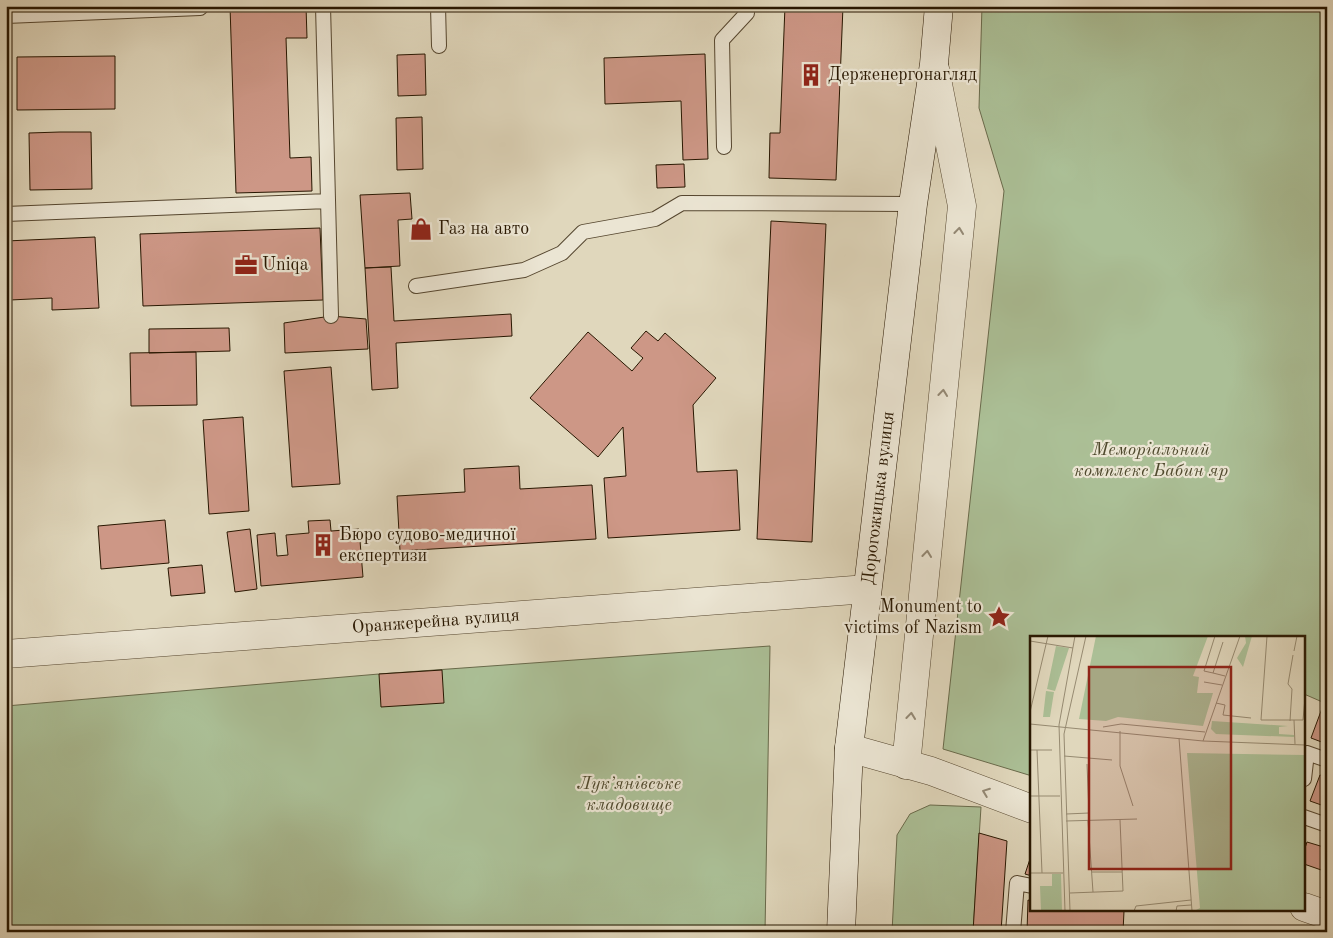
<svg xmlns="http://www.w3.org/2000/svg" width="1333" height="938" viewBox="0 0 1333 938" font-family="'Old Standard TT',serif">
<rect width="100%" height="100%" fill="#e0d7bc"/>
<filter id="stains"><feTurbulence type="fractalNoise" baseFrequency=".004" numOctaves="4"/><feColorMatrix values="0 0 0 0 .2 0 0 0 0 .09 0 0 0 0 .02 0 0 0 .5 -.17"/></filter>
<radialGradient id="worn" r=".72"><stop offset=".6" stop-color="#630" stop-opacity="0"/><stop offset="1" stop-color="#630" stop-opacity=".3"/></radialGradient>
<!-- green -->
<path fill="#abbf96" stroke="#696a4b" d="M982 6H1327V704L1304 694V637H1032V776L943 749 1004 191 979 108Z
M770 646 765 932H6V706L379 674Z
M930 805 981 807 973 932H892L897 835 910 814Z"/>
<!-- building -->
<path fill="#cd9786" stroke="#271600" d="M230 6H306L307 38H286L290 158 311 157 312 191 236 193Z
M785 6H843L836 180 769 178 770 133H780Z
M425 54 426 95 398 96 397 55Z
M705 54 708 159 683 160 681 101 605 104 604 58Z
M115 56V109L17 110V57Z
M422 117 423 169 397 170 396 118Z
M60 132H91L92 189 30 190 29 133Z
M684 164 685 187 657 188 656 165Z
M410 193 412 219 398 220 400 266 365 268 360 195Z
M771 221 826 224 812 542 757 539Z
M320 228 323 300 143 306 140 234Z
M95 237 99 308 52 310V298L10 300V309L6 310V241Z
M391 267 394 321 511 314 512 336 396 343 398 388 372 390 365 268Z
M331 316 366 319 368 349 285 353 284 323Z
M229 328 230 351 149 353V329Z
M646 331 658 341 665 333 716 378 693 405 697 472 737 470 740 530 608 538 604 478 626 476 623 427 598 457 530 398 588 332 632 371 643 358 631 348Z
M196 352 197 405 131 406 130 353Z
M331 367 340 484 292 487 284 371Z
M243 417 249 511 209 514 203 420Z
M519 466 520 489 592 485 596 539 400 551 397 496 465 492 464 469Z
M165 520 169 563 101 569 98 526Z
M330 520 331 531 359 529 363 577 261 586 257 535 275 533 277 556 288 555 286 535 309 533 308 521Z
M250 529 257 589 235 592 227 532Z
M202 565 205 593 171 596 168 568Z
M442 670 444 703 381 707 379 674Z
M1324 703 1327 704V744L1311 738Z
M1320 775 1327 777V807L1310 801Z
M979 833 1007 841 1001 932H973Z
M1307 842 1327 848V872L1304 864V851Z
M1032 853V876L1025 874Z
M1028 900 1032 901V909L1124 911 1123 932H1027Z"/>
<g fill="none" stroke-linecap="round" stroke-linejoin="round">
<defs>
<path id="lane" d="M323 6 331 316
M438 6 439 46
M6 16 200 8 202 6
M724 147 722 40 747 13V6
M6 214 328 201
M416 286 524 270 562 253 583 232 655 219 682 203 913 204
M1304 779 1307 753 1327 760
M1304 817 1327 825
M1013 932 1017 883 1032 886"/>
<g id="street">
<path id="s1" d="M6 654 867 589"/>
<path d="M849 748 931 771 1032 809"/>
<path d="M906 765 962 206 935 69"/>
<path d="M1304 907 1327 915"/>
</g>
<g id="secondary">
<path id="s2" d="M841 932 849 748 913 204 934 64 939 6"/>
</g>
</defs>
<!-- lane casing -->
<use href="#lane" stroke="#55462f" stroke-width="16"/>
<!-- street casing -->
<use href="#street" stroke="#55462f" stroke-width="29"/>
<!-- secondary casing -->
<use href="#secondary" stroke="#271600" stroke-width="29"/>
<!-- lane -->
<use href="#lane" stroke="#ebe5d3" stroke-width="14"/>
<!-- street -->
<use href="#street" stroke="#ebe5d3" stroke-width="28"/>
<!-- secondary -->
<use href="#secondary" stroke="#ebe5d3" stroke-width="28"/>
</g>
<!-- one-way arrows -->
<defs><path id="oneway-chevron" d="M-2-3.5L2.5 0L-2 3.5" fill="none" stroke-width="1.6" stroke-linecap="round" stroke-linejoin="round" transform="scale(1.25)"/></defs>
<g stroke="#938874">
<use href="#oneway-chevron" transform="translate(959 231) rotate(-84)"/>
<use href="#oneway-chevron" transform="translate(943 393) rotate(-84)"/>
<use href="#oneway-chevron" transform="translate(927 554) rotate(-84)"/>
<use href="#oneway-chevron" transform="translate(911 716) rotate(-84)"/>
<use href="#oneway-chevron" transform="translate(986 792) rotate(-159)"/>
</g>
<!-- icons -->
<defs>
<symbol id="building-bare" viewBox="-9 -9 18 18"><path d="M-4-6H4V6H1V3H-1V6H-4ZM-2.5-4.3h1.7v1.8h-1.7ZM.8-4.3h1.7v1.8H.8ZM-2.5-1h1.7V.8h-1.7ZM.8-1h1.7V.8H.8Z" fill="#8f2418" stroke="#ebe5d3" stroke-width="2.5" paint-order="stroke"/></symbol>
<symbol id="shop-bare" viewBox="-9 -9 18 18"><path d="M-5-2.5h2.3a2.7 3.5 0 0 1 5.4 0H5L5.5 6h-11ZM-1.5-2.5h3a1.5 2.3 0 0 0-3 0Z" fill="#8f2418" stroke="#ebe5d3" stroke-width="2.5" paint-order="stroke"/></symbol>
<symbol id="office-bare" viewBox="-9 -9 18 18"><path d="M-6-3h4V-5.5h4V-3h4V5H-6ZM-1-4.5V-3h2v-1.5ZM-6 0V1H6V0Z" fill="#8f2418" stroke="#ebe5d3" stroke-width="2.5" paint-order="stroke"/></symbol>
<symbol id="sight-bare" viewBox="-9 -9 18 18"><path d="M0-6L1.8-2.2L6-1.7L2.9 1.2L3.7 5.4L0 3.3L-3.7 5.4L-2.9 1.2L-6-1.7L-1.8-2.2Z" fill="#8f2418" stroke="#ebe5d3" stroke-width="2.5" paint-order="stroke"/></symbol>
</defs>
<g fill-rule="evenodd">
<use href="#building-bare" x="795" y="59" width="32" height="32"/>
<use href="#shop-bare" x="405" y="213" width="32" height="32"/>
<use href="#office-bare" x="230" y="249" width="32" height="32"/>
<use href="#building-bare" x="307" y="529" width="32" height="32"/>
<use href="#sight-bare" x="983" y="601" width="32" height="32"/>
</g>
<g text-anchor="middle" dominant-baseline="central" stroke-width="4.5" stroke-linejoin="round" paint-order="stroke">
<!-- poi labels -->
<g font-size="18" fill="#271600" stroke="#ebe5d3" text-anchor="start">
<text x="828" y="75">Держенергонагляд</text>
<text x="438" y="229">Газ на авто</text>
<text x="262" y="265">Uniqa</text>
<text x="339" y="535">Бюро судово-медичної<tspan x="339" dy="21">експертизи</tspan></text>
<text x="982" y="607" text-anchor="end">Monument to<tspan x="982" dy="21">victims of Nazism</tspan></text>
</g>
<!-- park labels -->
<g font-size="18" font-style="italic" fill="#4f492d" stroke="#ebe5d3">
<text x="1151" y="450">Меморіальний<tspan x="1151" dy="21">комплекс Бабин яр</tspan></text>
<text x="629" y="784">Лукʼянівське<tspan x="629" dy="21">кладовище</tspan></text>
</g>
<!-- street labels -->
<g font-size="18" fill="#271600" stroke="#ebe5d3">
<text stroke="none"><textPath href="#s2" startOffset="436">Дорогожицька вулиця</textPath></text>
<text stroke="none"><textPath href="#s1" startOffset="431">Оранжерейна вулиця</textPath></text>
</g>
</g>
<!-- overview -->
<g transform="translate(1030 636)">
<rect width="275" height="275" fill="#e0d7bc"/>
<path d="M66 0H178L163 40 169 41 167 57H183L173 90 88 81 76 85 49 83ZM215 0H222L213 31 207 22 216 7ZM26 10 39 12 25 55 17 53ZM16 55 24 56 20 81H13ZM182 85 258 90 249 91V98L264 99V101L186 98 181 93ZM157 117 275 119V275H164L170 272ZM22 238H31L32 275H11L10 250H22Z" fill="#abbf96"/>
<path fill="none" stroke="#968a71" stroke-width="1" d="M237 0 231 84H273L275 62M0 5 43 12M193 6 183 37 195 40M264 15 267 0M183 37 174 35 185 0M174 46 192 49M186 67 195 69 193 79 221 82M0 76 18 0M264 84 265 108M260 85 262 53 258 48 263 19M0 88 173 105 275 109M73 91 91 88 175 96M90 95V130L103 170M149 102 162 275M173 105 210 0M0 114H22M7 114 12 237M34 120 82 124M0 160H30M36 178 59 177 57 128M36 185 107 183M58 185 63 256M62 236H92M0 237H33M40 257 93 255 90 184M35 275 29 89 45 0M40 275 34 98 56 0M104 275 106 270 161 264M146 275 147 270 161 269"/>
<path fill="#8f2418" fill-opacity="0.15" stroke="#8f2418" stroke-width="2.5" d="M59 31H201V233H59Z"/>
<rect width="275" height="275" fill="none" stroke="#271600" stroke-width="2.5"/>
</g>
<!-- margin -->
<rect width="1333" height="938" fill="none" stroke="#e0d7bc" stroke-width="25"/>
<rect x="8" y="8" width="1318" height="923" fill="none" stroke="#271600" stroke-width="2.5"/>
<rect x="12" y="12" width="1308" height="913" fill="none" stroke="#271600"/>
<rect width="100%" height="100%" filter="url(#stains)"/>
<rect width="100%" height="100%" fill="url(#worn)"/>
</svg>
